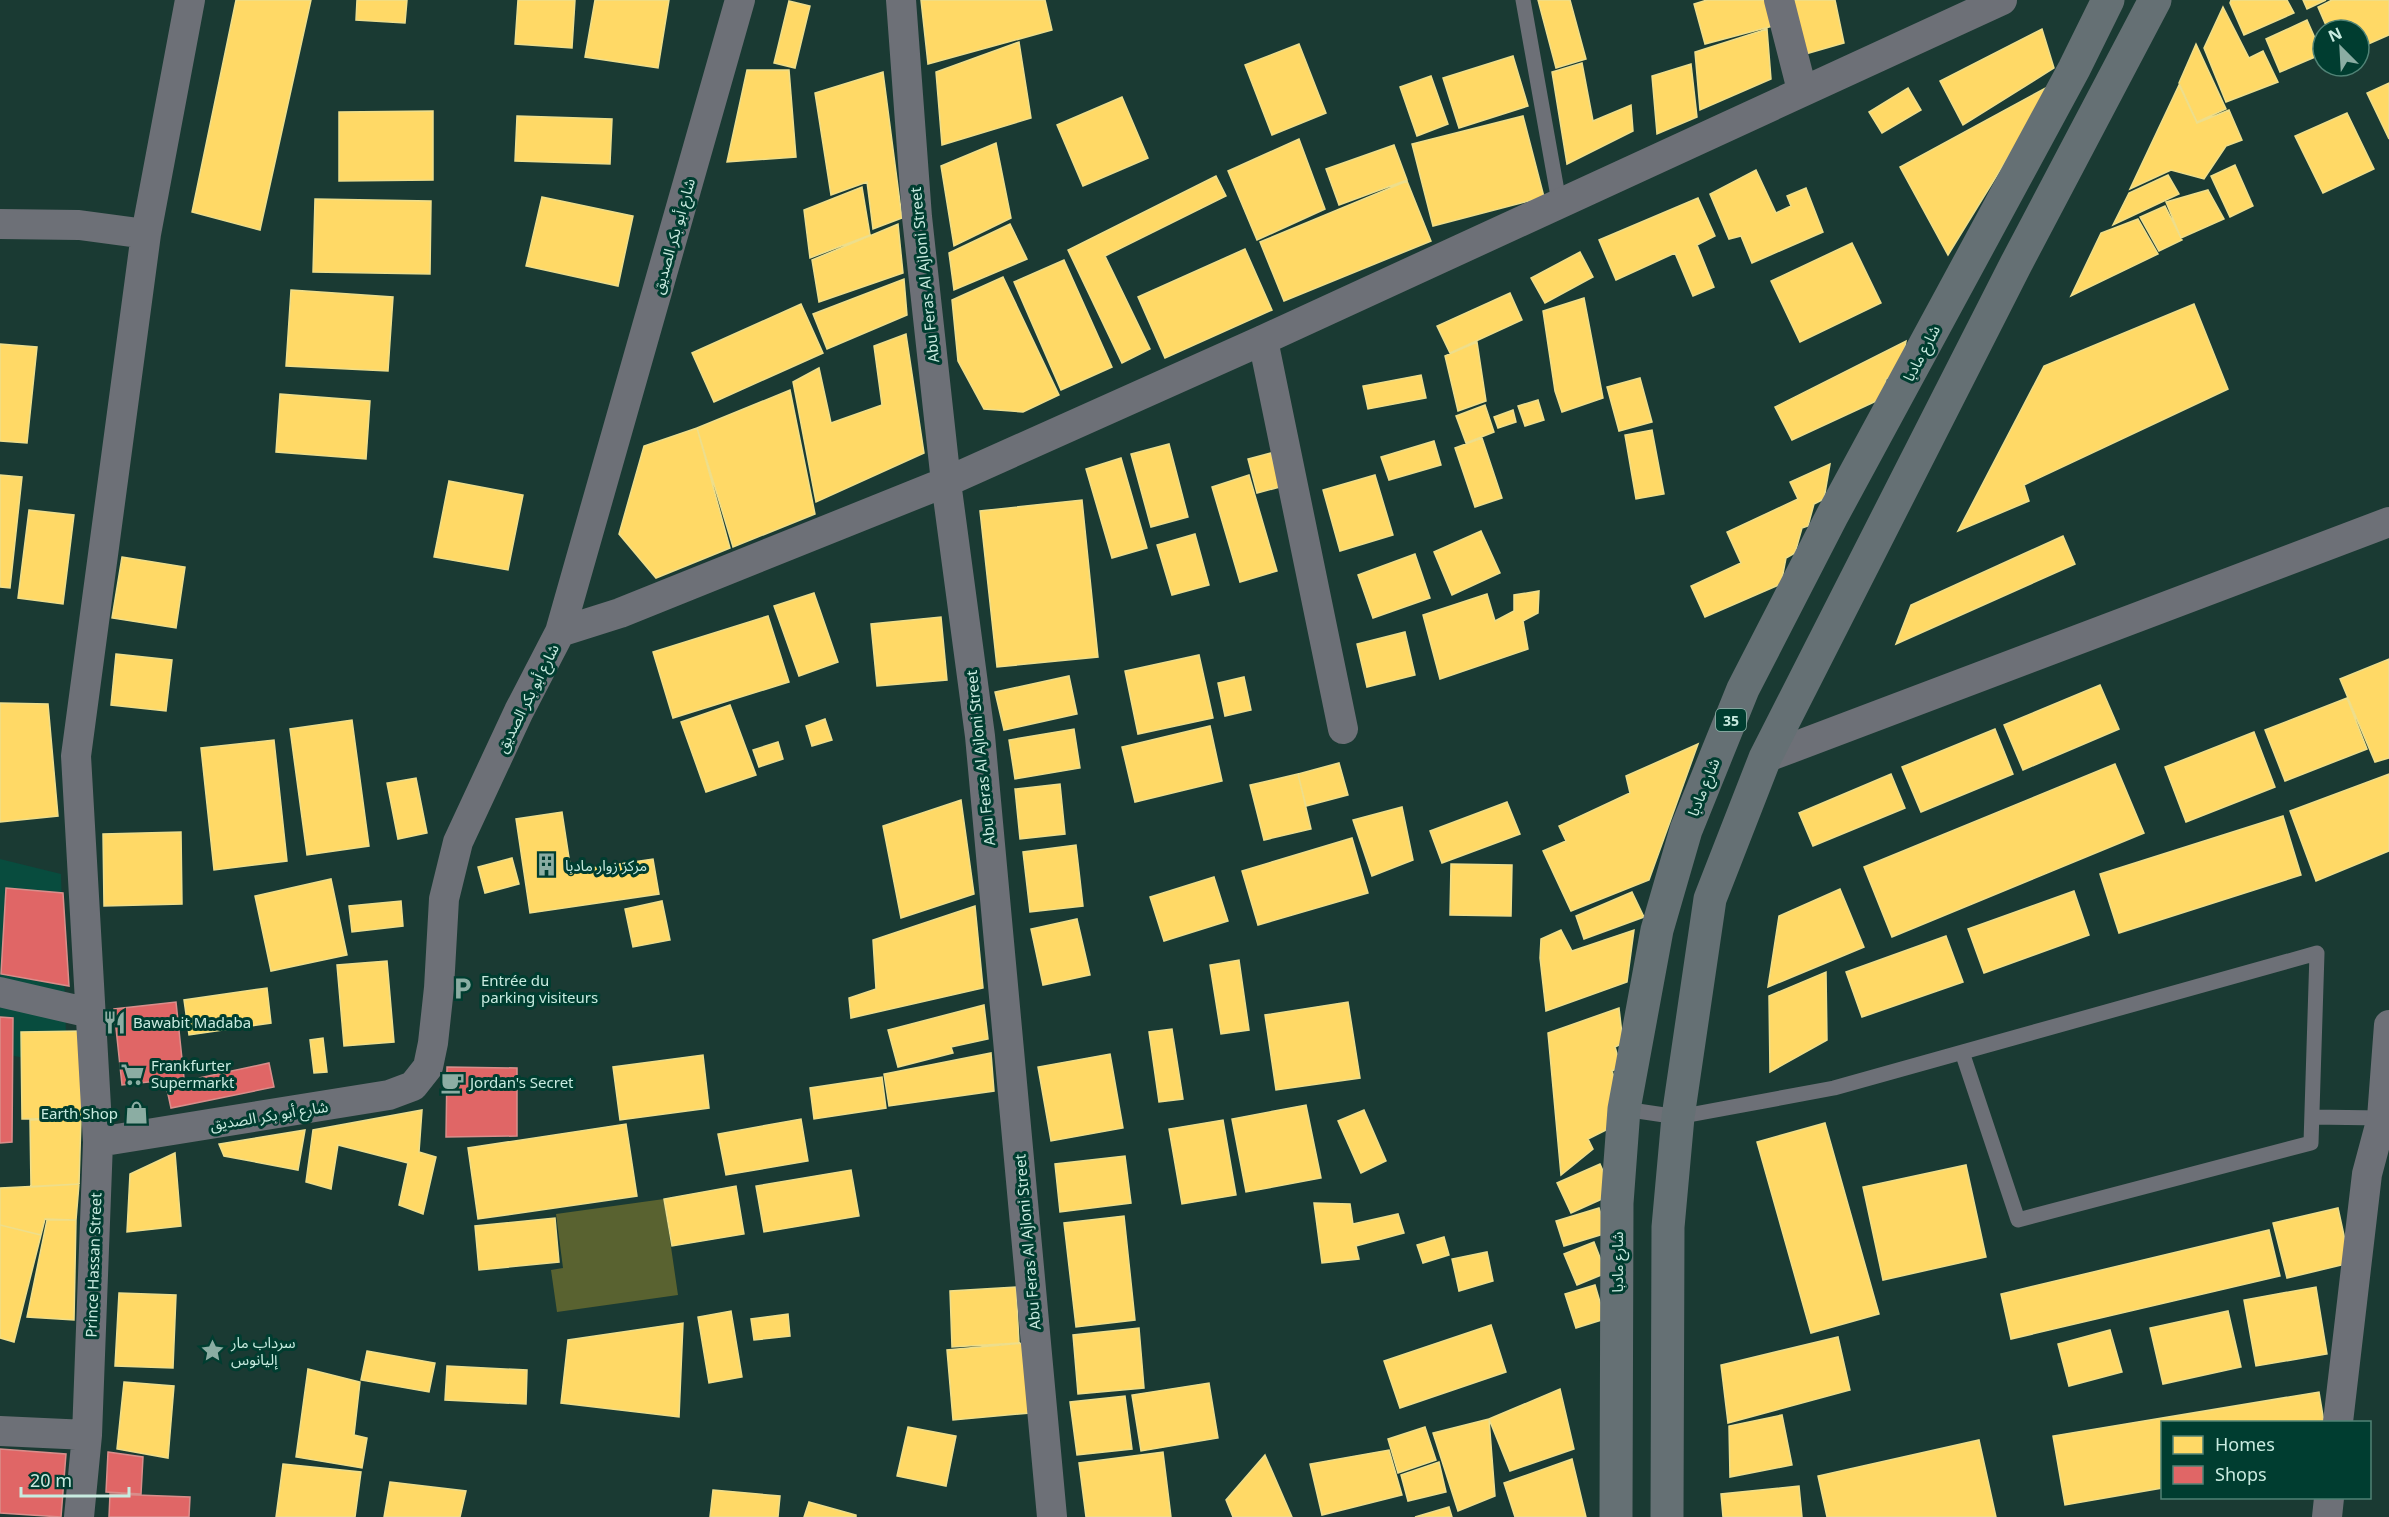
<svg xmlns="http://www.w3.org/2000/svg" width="2389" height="1517" viewBox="0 0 2389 1517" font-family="'Noto Sans','Noto Sans Arabic',sans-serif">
<rect width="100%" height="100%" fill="#1a3a33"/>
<!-- built -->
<path fill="#084c3e" d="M0 859 61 874 67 1067 0 1053Z"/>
<!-- green -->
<path fill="#596230" d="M664 1199 678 1295 557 1312 551 1270 563 1268 556 1214Z"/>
<!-- homes -->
<path fill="#ffd966" stroke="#eede8b" stroke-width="1.5" d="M236 0H311L260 230 192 212Z
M357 0H407L405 23 356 20Z
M518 0H575L572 48 515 44Z
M595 0H669L658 68 585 57Z
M921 0H1045L1052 30 928 64Z
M1538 0H1570L1586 59 1556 68Z
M1707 0H1766L1773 26 1705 44 1694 4Z
M1790 0H1835L1844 43 1802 55Z
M2231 0H2287L2294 13 2244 35 2230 3Z
M2303 0H2326L2307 9Z
M2332 0H2389V35L2359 48V30H2328L2318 7Z
M789 1 810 6 795 68 774 63Z
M2223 7 2249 58 2263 51 2278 82 2226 102 2204 48Z
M2307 20 2322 54 2280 72 2266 39Z
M1767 29 1771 79 1700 110 1695 52Z
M2042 29 2054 68 1963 125 1940 81Z
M1019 42 1031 118 942 145 936 72Z
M1299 44 1326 113 1272 135 1245 65Z
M2196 44 2226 109 2197 122 2179 83Z
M1513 56 1528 106 1459 128 1443 78Z
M1582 63 1593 121 1631 105 1633 131 1567 164 1552 72Z
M1691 64 1697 117 1657 134 1652 76Z
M747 70H789L796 157 727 162Z
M883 72 902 218 873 229 867 182 831 195 815 93Z
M1431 76 1448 124 1417 136 1400 87Z
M2389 83V139L2367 93Z
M2053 84 1948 255 1900 167Z
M2179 85 2197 123 2229 110 2242 140 2226 146 2204 179 2171 170 2130 189Z
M1908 88 1921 110 1882 133 1869 112Z
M1122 97 1148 158 1083 186 1057 125Z
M433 111V180L339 181V112Z
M2347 113 2374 169 2323 193 2295 136Z
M517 116 612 119 610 164 515 161Z
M1523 116 1544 197 1433 226 1412 144Z
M1299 139 1325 209 1257 240 1228 171Z
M996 143 1011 218 954 246 941 166Z
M1394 145 1407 180 1339 205 1326 169Z
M2235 165 2253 206 2230 217 2211 176Z
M1756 170 1776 213 1791 206 1787 196 1806 188 1823 232 1752 263 1741 236 1729 239 1710 194Z
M2168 175 2179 194 2113 225 2129 193Z
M1216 176 1226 196 1105 256 1150 349 1122 363 1068 250Z
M1407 181 1431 241 1284 301 1260 242Z
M862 187 870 235 810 258 804 210Z
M2208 190 2224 219 2181 238 2166 202Z
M542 197 633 216 618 286 526 266Z
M1698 198 1715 236 1697 245 1714 287 1693 296 1675 253 1616 280 1599 240Z
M315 199 431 201 430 274 313 272Z
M2165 206 2182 240 2159 251 2140 217Z
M2138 219 2158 254 2071 296 2101 233Z
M898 224 903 273 819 302 812 260Z
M1010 224 1027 259 954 290 949 253Z
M1852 243 1881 303 1800 342 1771 281Z
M1245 249 1272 310 1165 358 1138 297Z
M1580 252 1593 277 1545 303 1531 278Z
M1064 260 1112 367 1061 390 1014 282Z
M1003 277 1059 395 1023 412 984 409 958 361 952 300Z
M904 279 907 315 827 349 813 314Z
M291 290 393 297 388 371 286 366Z
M1510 293 1522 320 1450 353 1437 326Z
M1584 298 1603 398 1562 412 1555 391 1543 311Z
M801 304 823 353 714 402 692 353Z
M2194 304 2228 389 2024 485 2029 501 1958 531 2044 366Z
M906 334 924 453 816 502 793 382 819 368 831 423 882 405 874 346Z
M1906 341 1900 373 1886 379 1885 397 1792 440 1775 407Z
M1477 342 1486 401 1458 411 1445 356Z
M0 344 37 347 27 443 0 441Z
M1421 375 1426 398 1368 409 1363 386Z
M1640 378 1652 422 1619 431 1607 387Z
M790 390 815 514 733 547 697 428Z
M280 394 370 401 366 459 276 452Z
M1538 400 1544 420 1525 426 1518 406Z
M1485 405 1494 432 1466 443 1456 416Z
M1513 410 1516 422 1498 428 1494 417Z
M697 428 730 548 656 578 619 534 644 446Z
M1652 430 1664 494 1636 499 1625 435Z
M1482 438 1502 498 1475 507 1455 448Z
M1434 441 1441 465 1389 480 1381 457Z
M1169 444 1188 517 1151 527 1131 454Z
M1271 453 1280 487 1257 493 1248 459Z
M1121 458 1147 548 1112 558 1086 469Z
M1830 464 1824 499 1814 504 1808 526 1802 528 1795 553 1786 558 1781 584 1705 617 1691 586 1741 563 1727 532 1798 499 1790 482Z
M0 475 22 477 10 588 0 587Z
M1249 475 1277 571 1240 582 1212 487Z
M1375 475 1393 535 1340 551 1323 490Z
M449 481 523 495 508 570 434 557Z
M1082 500 1098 657 997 667 980 511Z
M29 510 74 515 63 604 18 598Z
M1481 531 1500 573 1452 595 1434 552Z
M1195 534 1209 585 1172 595 1157 545Z
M2063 536 2075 564 1896 644 1911 605Z
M1415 554 1430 598 1373 618 1358 575Z
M122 557 185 567 176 628 112 618Z
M1539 591 1538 613 1523 621 1528 649 1440 679 1423 615 1487 594 1495 621 1514 611V595Z
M814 593 838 662 799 676 774 606Z
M768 616 789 682 673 718 653 652Z
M941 617 947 680 877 686 871 624Z
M1405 632 1415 675 1367 687 1357 644Z
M116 654 172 660 166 711 111 705Z
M1199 655 1213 718 1138 734 1125 671Z
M2389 659V758L2375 762 2340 679Z
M1069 676 1077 714 1004 730 995 692Z
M1244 677 1251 710 1225 716 1218 683Z
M2100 685 2119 729 2023 770 2004 725Z
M2347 698 2367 749 2285 781 2265 730Z
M0 703 48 704 58 816 0 822Z
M730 705 756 775 706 792 681 722Z
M825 719 832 740 812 746 806 726Z
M352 720 369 846 307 855 290 729Z
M1210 726 1222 781 1135 802 1122 747Z
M1074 729 1080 768 1015 779 1009 740Z
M1995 729 2013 774 1921 812 1902 767Z
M2254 732 2275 787 2186 822 2165 767Z
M274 740 287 861 214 870 201 748Z
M778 742 783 759 759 767 753 750Z
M1698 744 1649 880 1571 911 1543 851 1566 841 1559 826 1630 793 1626 776Z
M1339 763 1348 795 1306 806 1298 774Z
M2115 764 2144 833 1892 937 1864 867Z
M1298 774 1311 829 1264 840 1250 785Z
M1891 774 1905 808 1813 846 1799 813Z
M2389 774V851L2316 881 2290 811Z
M416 778 427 833 398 839 387 783Z
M1060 784 1065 834 1020 839 1015 789Z
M961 800 974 894 901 918 883 826Z
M1507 802 1520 834 1442 863 1430 831Z
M1402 807 1413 860 1372 876 1353 820Z
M562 812 571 871 653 859 659 894 530 913 516 819Z
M2283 816 2301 875 2119 933 2100 874Z
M181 832 182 904 104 906 103 834Z
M1352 838 1368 893 1258 925 1242 871Z
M1076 845 1083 906 1030 912 1023 852Z
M512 858 519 884 485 893 478 867Z
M1451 864 1512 865 1511 916 1450 915Z
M1214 877 1228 921 1164 941 1150 897Z
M331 879 347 955 271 971 255 896Z
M1840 889 1864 947 1768 987 1779 916Z
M2074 891 2089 935 1984 973 1968 929Z
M1632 892 1644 917 1584 939 1576 916Z
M401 901 403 926 352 932 349 906Z
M662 901 670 940 633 947 625 909Z
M975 906 983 988 851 1018 849 998 876 989 873 940Z
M1077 919 1090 975 1043 985 1031 929Z
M1561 930 1572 951 1634 930 1627 982 1546 1011 1540 958 1541 939Z
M1946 936 1963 982 1862 1017 1846 972Z
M1239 960 1249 1030 1221 1034 1210 965Z
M387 961 394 1042 344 1046 337 965Z
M1826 972 1827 1040 1770 1072 1769 996Z
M267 988 271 1023 189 1035 184 1000Z
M1348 1002 1360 1078 1276 1090 1265 1015Z
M984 1005 988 1039 951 1047 953 1053 898 1067 888 1030Z
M1619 1008 1623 1043 1615 1047 1621 1067 1612 1071 1618 1089 1610 1093 1616 1108 1614 1126 1588 1139 1593 1149 1561 1175 1548 1033Z
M1172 1029 1183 1099 1159 1102 1149 1032Z
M82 1031 83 1118 22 1119 21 1032Z
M323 1038 327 1072 314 1073 310 1040Z
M991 1053 994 1091 889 1106 884 1074Z
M1110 1054 1123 1128 1051 1141 1038 1067Z
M703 1055 709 1108 620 1120 613 1067Z
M882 1077 886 1108 814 1119 810 1088Z
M1306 1105 1321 1178 1246 1192 1232 1119Z
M422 1110 419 1152 436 1157 423 1214 399 1205 408 1163 338 1145 331 1189 306 1182 313 1130Z
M1364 1110 1386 1161 1361 1173 1338 1121Z
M81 1119 79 1184 31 1187 30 1120Z
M801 1119 808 1161 726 1175 718 1134Z
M1223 1120 1236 1195 1182 1204 1169 1129Z
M1825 1123 1879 1314 1811 1333 1757 1142Z
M626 1124 637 1196 478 1219 468 1148Z
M305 1130 298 1170 224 1156 219 1144Z
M175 1153 181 1226 127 1232 130 1174Z
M1125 1156 1131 1203 1060 1212 1055 1164Z
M1600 1164 1613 1194 1571 1213 1557 1183Z
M1966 1165 1986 1257 1883 1280 1863 1187Z
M851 1170 859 1216 764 1232 756 1186Z
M79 1184 76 1220 45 1219 41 1235 0 1225V1188Z
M736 1186 744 1234 672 1246 664 1199Z
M1314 1203 1350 1204 1353 1224 1398 1214 1404 1233 1356 1246 1359 1259 1322 1263Z
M1599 1208 1607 1233 1564 1246 1556 1221Z
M2338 1208 2350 1263 2287 1278 2273 1223Z
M1124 1216 1135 1320 1076 1327 1064 1223Z
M555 1218 559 1262 479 1270 475 1226Z
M47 1220H76L74 1320 27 1317Z
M0 1225 41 1235 14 1342 0 1338Z
M2269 1230 2280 1276 2011 1339 2001 1294Z
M1444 1237 1449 1255 1423 1263 1417 1245Z
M1594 1242 1606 1273 1577 1285 1564 1254Z
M1487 1252 1493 1281 1459 1291 1452 1259Z
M1595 1285 1605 1319 1576 1328 1565 1294Z
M1016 1287 1019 1343 952 1347 950 1291Z
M2316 1287 2327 1354 2256 1366 2244 1300Z
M119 1293 176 1295 173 1368 115 1366Z
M731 1311 742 1377 709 1383 698 1317Z
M2228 1311 2241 1367 2163 1384 2150 1328Z
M788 1314 790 1336 754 1340 751 1319Z
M683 1323 679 1417 561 1403 568 1340Z
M1491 1325 1506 1372 1400 1408 1384 1361Z
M1139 1328 1144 1388 1078 1394 1073 1335Z
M2110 1330 2122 1372 2069 1386 2058 1344Z
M1838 1337 1850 1390 1728 1423 1721 1365Z
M1024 1343 1030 1413 953 1420 947 1350Z
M367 1351 435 1363 429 1392 361 1380Z
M447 1366 527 1370 526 1404 445 1400Z
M308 1369 360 1382 354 1435 367 1438 362 1468 296 1457Z
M124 1382 174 1386 168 1458 117 1449Z
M1209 1383 1218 1438 1141 1451 1132 1395Z
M1560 1389 1574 1449 1510 1471 1489 1419Z
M2319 1392 2324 1422H2162V1488L2065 1505 2053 1436Z
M1125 1396 1132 1449 1077 1455 1070 1402Z
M1782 1415 1792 1465 1730 1477 1729 1426Z
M1489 1419 1495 1496 1458 1511 1433 1433Z
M908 1427 956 1436 946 1486 897 1476Z
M1425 1427 1436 1460 1398 1473 1388 1439Z
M1979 1440 1996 1517H1827L1818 1476Z
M1389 1450 1402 1495 1322 1515 1310 1464Z
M1163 1452 1171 1517H1086L1079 1463Z
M1265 1455 1292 1517H1233L1226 1500Z
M1572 1459 1586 1517H1515L1504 1483Z
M1439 1462 1446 1492 1408 1501 1401 1475Z
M283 1464 361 1472 355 1517H276Z
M390 1482 466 1491 460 1517H384Z
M1799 1486 1802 1517H1723L1721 1494Z
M713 1490 780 1496 778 1517H710Z
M809 1502 856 1515V1517H804Z
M1449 1507 1452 1517H1415Z"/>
<!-- shops -->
<path fill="#e06666" stroke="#d98e8b" stroke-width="1.5" d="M6 888 63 893 69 986 1 974Z
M176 1002 184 1078 122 1085 114 1009Z
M0 1017 13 1018 12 1142 0 1143Z
M269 1063 274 1087 171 1108 166 1085Z
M447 1067 517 1068V1136L446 1137Z
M0 1449 66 1454 61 1517 0 1513Z
M108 1452 143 1457 141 1494 106 1492Z
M110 1494 190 1497 189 1517H109Z"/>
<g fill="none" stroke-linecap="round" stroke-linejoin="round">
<!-- lane -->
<path stroke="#6d7077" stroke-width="15" d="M1523 0 1559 202
M1624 1109 1678 1117 1834 1088 2317 953 2311 1143 2018 1220 1962 1052
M2312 1117 2382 1118"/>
<!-- street -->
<path stroke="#6d7077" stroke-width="30" d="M901 0 917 217 946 482 980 736 1052 1517
M1779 0 1802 90
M0 224 79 225 146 234
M1263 340 1343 729
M560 632 620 613 946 482 1263 340 2002 0
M1765 758 2389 522
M0 992 90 1013
M98 1142 389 1095 413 1086 428 1067 433 1043 439 988 444 899 458 842 519 711 560 632 740 0
M2338 1422 2367 1174 2382 1118 2389 1025
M0 1431 87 1435
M79 1517 87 1435 98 1142 76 756 146 234 190 0
M2327 1517 2329 1498"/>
<!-- primary -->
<path stroke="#657074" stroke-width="33" d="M1616 1517 1617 1203 1624 1109 1657 930 1686 830 1743 689 1832 516 2074 69 2108 0
M1667 1517 1668 1227 1678 1117 1710 899 1765 758 2016 264 2155 0"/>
</g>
<!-- icons -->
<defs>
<symbol id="building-bare" viewBox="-9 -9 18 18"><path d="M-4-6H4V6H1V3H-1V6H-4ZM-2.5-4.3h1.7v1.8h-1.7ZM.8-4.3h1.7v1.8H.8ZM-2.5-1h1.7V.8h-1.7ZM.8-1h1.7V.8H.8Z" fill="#8bada3" stroke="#003d30" stroke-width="2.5" paint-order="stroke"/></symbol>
<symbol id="parking-bare" viewBox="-9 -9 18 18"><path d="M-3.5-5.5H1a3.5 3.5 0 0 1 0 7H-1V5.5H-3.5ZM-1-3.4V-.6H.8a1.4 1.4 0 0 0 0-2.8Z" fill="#8bada3" stroke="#003d30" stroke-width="2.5" paint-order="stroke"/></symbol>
<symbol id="restaurant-bare" viewBox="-9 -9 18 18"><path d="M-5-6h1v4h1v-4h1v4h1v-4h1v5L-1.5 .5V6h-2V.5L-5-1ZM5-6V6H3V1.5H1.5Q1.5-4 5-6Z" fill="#8bada3" stroke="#003d30" stroke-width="2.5" paint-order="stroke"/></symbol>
<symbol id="supermarket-bare" viewBox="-9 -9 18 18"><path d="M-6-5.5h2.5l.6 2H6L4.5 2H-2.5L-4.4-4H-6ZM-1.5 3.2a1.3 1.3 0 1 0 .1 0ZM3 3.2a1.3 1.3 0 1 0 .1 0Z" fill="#8bada3" stroke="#003d30" stroke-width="2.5" paint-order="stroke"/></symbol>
<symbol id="cafe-bare" viewBox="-9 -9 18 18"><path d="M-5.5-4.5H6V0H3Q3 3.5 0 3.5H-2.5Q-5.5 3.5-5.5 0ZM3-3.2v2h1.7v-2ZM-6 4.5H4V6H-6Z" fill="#8bada3" stroke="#003d30" stroke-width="2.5" paint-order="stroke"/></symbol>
<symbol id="shop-bare" viewBox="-9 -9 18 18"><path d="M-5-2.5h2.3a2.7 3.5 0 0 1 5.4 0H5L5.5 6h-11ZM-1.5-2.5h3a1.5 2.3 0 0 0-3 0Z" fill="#8bada3" stroke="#003d30" stroke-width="2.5" paint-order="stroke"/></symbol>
<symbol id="sight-bare" viewBox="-9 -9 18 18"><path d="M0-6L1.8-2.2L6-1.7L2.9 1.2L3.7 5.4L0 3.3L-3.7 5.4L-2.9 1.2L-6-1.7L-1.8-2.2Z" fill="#8bada3" stroke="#003d30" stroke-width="2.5" paint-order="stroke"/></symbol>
</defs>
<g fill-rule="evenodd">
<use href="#building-bare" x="530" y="848" width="33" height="33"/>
<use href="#parking-bare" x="446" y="972" width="33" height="33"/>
<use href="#restaurant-bare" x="98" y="1006" width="33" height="33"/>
<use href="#supermarket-bare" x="116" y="1058" width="33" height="33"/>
<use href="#cafe-bare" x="436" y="1066" width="33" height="33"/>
<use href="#shop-bare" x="120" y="1096" width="33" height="33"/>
<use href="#sight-bare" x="196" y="1334" width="33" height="33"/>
</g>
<g text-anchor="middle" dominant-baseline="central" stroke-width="6" stroke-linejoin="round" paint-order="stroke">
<!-- shield labels -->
<rect fill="#003d30" stroke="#8cb7ab" stroke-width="1.5" x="1716" y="709" width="30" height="22" rx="4.5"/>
<g font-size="14" font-weight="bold" fill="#c8ebe0">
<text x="1731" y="720">35</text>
</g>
<!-- street labels -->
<g font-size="15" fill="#c8ebe0" stroke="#003d30">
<text transform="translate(673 236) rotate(-74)">شارع أبو بكر الصديق</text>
<text transform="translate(924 275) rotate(-96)">Abu Feras Al Ajloni Street</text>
<text transform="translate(1921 353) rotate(-62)">شارع مادبا</text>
<text transform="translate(527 698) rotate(-63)">شارع أبو بكر الصديق</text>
<text transform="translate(980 758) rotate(-96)">Abu Feras Al Ajloni Street</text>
<text transform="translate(1703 787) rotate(-68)">شارع مادبا</text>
<text transform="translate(269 1115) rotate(-9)">شارع أبو بكر الصديق</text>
<text transform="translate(1027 1242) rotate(-95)">Abu Feras Al Ajloni Street</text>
<text transform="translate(1617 1262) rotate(-90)">شارع مادبا</text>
<text transform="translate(93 1265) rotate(-88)">Prince Hassan Street</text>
</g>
<!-- poi labels -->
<g font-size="15" fill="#c8ebe0" stroke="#003d30" text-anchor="start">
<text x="565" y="865">مركز زوار مادبا</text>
<text x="481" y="980">Entrée du<tspan x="481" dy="17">parking visiteurs</tspan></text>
<text x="133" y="1022">Bawabit Madaba</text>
<text x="151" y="1065">Frankfurter<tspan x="151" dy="17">Supermarkt</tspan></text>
<text x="470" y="1082">Jordan's Secret</text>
<text x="118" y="1113" text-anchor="end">Earth Shop</text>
<text x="231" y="1342">سرداب مار<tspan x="231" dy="17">إليانوس</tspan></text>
</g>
</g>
<!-- legend -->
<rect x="2161" y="1421" width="210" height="78" fill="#003d30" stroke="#508376" stroke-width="1.5"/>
<rect x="2173" y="1436" width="30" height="18" fill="#ffd966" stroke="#508376" stroke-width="1.5"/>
<text x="2215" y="1451" font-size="18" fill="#c8ebe0">Homes</text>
<rect x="2173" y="1466" width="30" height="18" fill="#e06666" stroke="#508376" stroke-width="1.5"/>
<text x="2215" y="1481" font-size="18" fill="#c8ebe0">Shops</text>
<!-- north arrow -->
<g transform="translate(2341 48) rotate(336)"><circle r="28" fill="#003d30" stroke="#508376" stroke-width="1.5"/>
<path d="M0-4.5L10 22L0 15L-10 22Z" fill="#8bada3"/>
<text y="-9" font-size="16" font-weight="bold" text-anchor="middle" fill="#c8ebe0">N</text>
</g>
<!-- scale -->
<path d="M21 1487v9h108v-9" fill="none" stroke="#c8ebe0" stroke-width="3"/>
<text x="30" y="1487" font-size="18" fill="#c8ebe0" stroke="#003d30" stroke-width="4.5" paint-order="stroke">20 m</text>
</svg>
